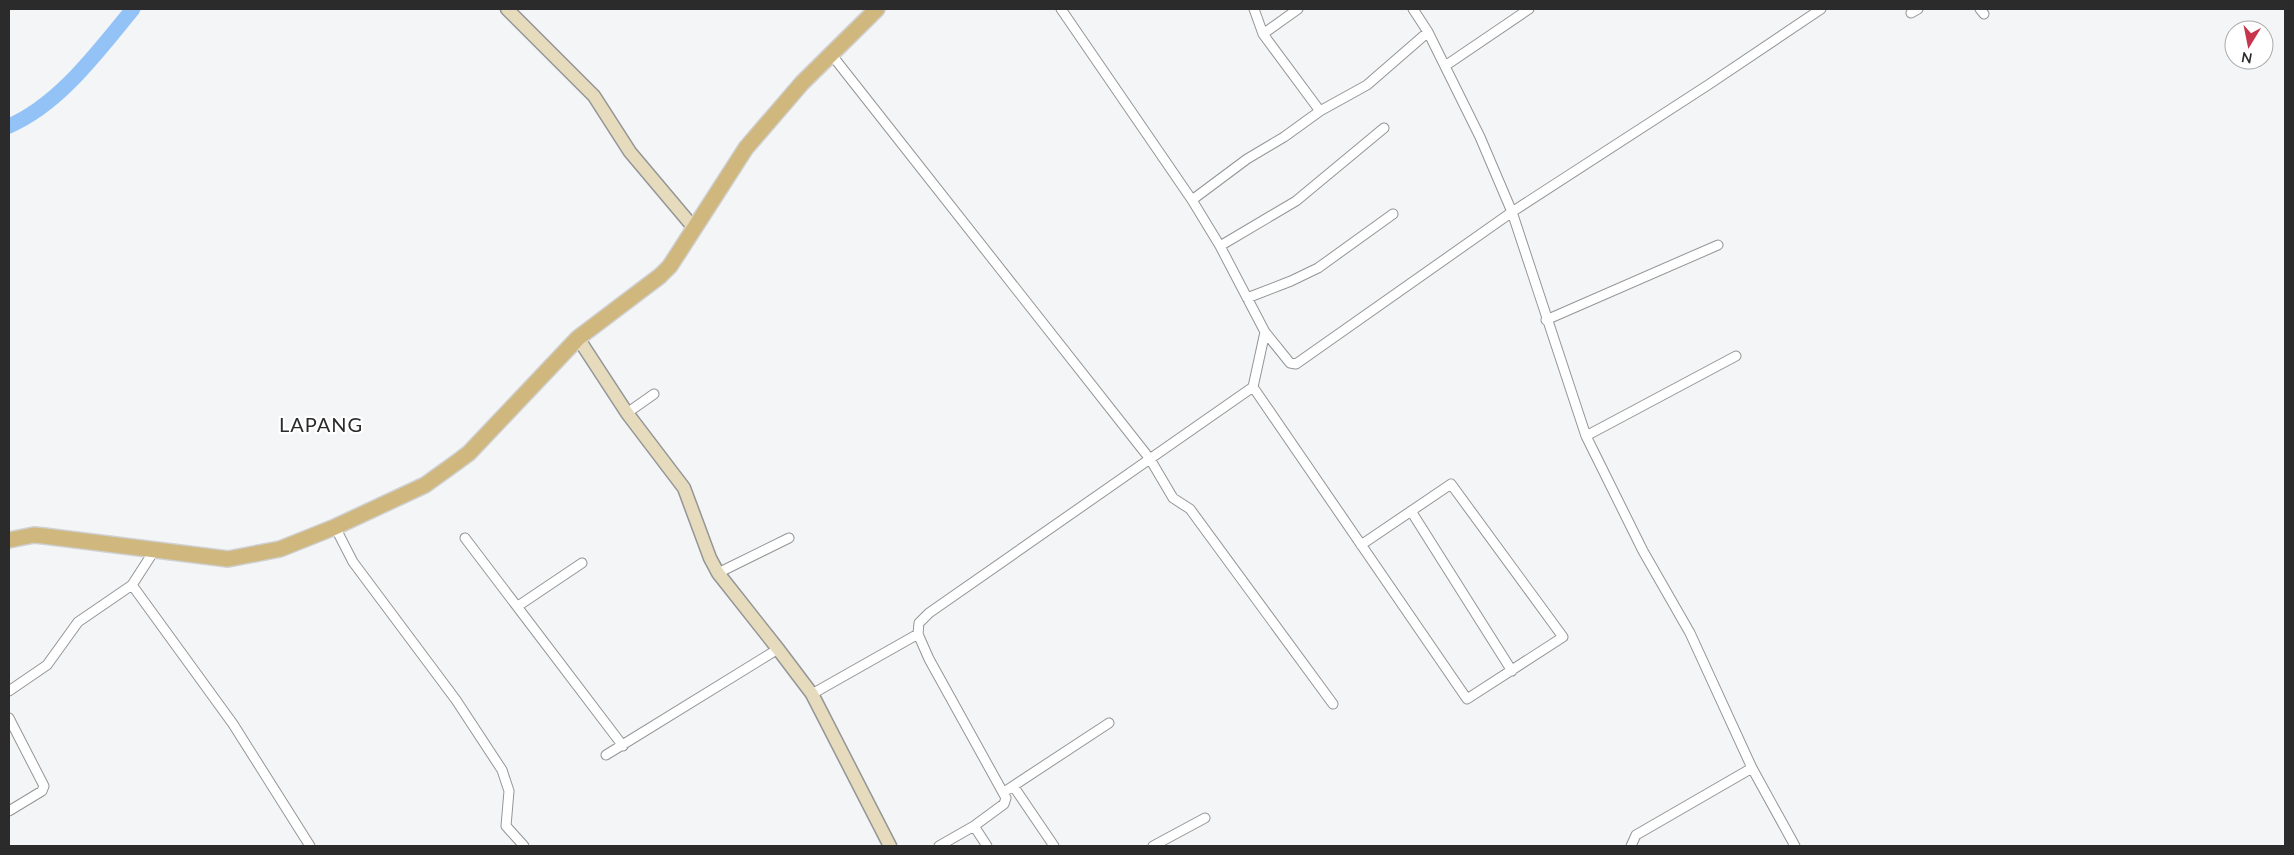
<svg xmlns="http://www.w3.org/2000/svg" width="2294" height="855" viewBox="0 0 2294 855" font-family="Lato,sans-serif">
<rect width="100%" height="100%" fill="#f3f5f7"/>
<g fill="none" stroke-linecap="round" stroke-linejoin="round">
<!-- river -->
<path stroke="#93c2f7" stroke-width="15" d="M9 126C60 104 98 51 133 9"/>
<defs>
<path id="street" d="M1061 9 1192 200 1220 246 1265 332 1253 387 1467 699 1563 637 1451 484 1361 545
M1254 9 1263 34 1320 111
M1413 9 1428 32 1480 137 1512 212 1586 436 1643 551 1690 633 1752 768 1795 846
M1980 9 1984 14
M1911 13 1918 9
M1263 34 1298 9
M831 54 1150 459 1173 498 1190 509 1333 704
M1445 66 1529 9
M1192 200 1247 159 1284 137 1320 111 1367 85 1428 32
M1220 246 1296 201 1384 128
M1247 298 1291 281 1318 268 1393 214
M1546 320 1718 245
M1265 332 1290 363 1296 364 1512 212 1708 85 1821 9
M627 413 654 394
M1586 436 1736 356
M1411 511 1512 671
M335 527 353 562 456 700 502 770 509 791 506 826 524 846
M465 538 623 746
M154 551 132 585 233 724 310 846
M718 573 789 538
M518 606 582 563
M918 634 929 659 1006 798 1004 804 974 826 939 846
M9 691 47 665 78 622 132 585
M812 694 918 634 919 623 929 613 1253 387
M9 718 44 786 42 791 9 811
M606 755 778 649
M1014 787 1054 846
M1004 792 1109 723
M974 826 987 846
M1153 846 1205 818
M1631 846 1636 835 1752 768"/>
<path id="secondary" d="M507 9 594 96 630 152 694 228
M578 338 627 413 684 488 710 558 718 573 778 649 812 694 890 846"/>
<path id="primary" d="M9 540 34 535 44 536 228 559 280 549 335 527 425 485 457 462 469 453 578 338 660 276 670 266 746 148 802 83 877 9"/>
</defs>
<!-- street casing -->
<use href="#street" stroke="#939596" stroke-width="11"/>
<!-- secondary casing -->
<use href="#secondary" stroke="#939596" stroke-width="15"/>
<!-- primary casing -->
<use href="#primary" stroke="#d0d0d1" stroke-width="18"/>
<!-- street -->
<use href="#street" stroke="#fff" stroke-width="9"/>
<!-- secondary -->
<use href="#secondary" stroke="#e7dbbe" stroke-width="12"/>
<!-- primary -->
<use href="#primary" stroke="#cfb77d" stroke-width="15"/>
</g>
<g text-anchor="middle" dominant-baseline="central" stroke-width="4.5" stroke-linejoin="round" paint-order="stroke">
<!-- quarter labels -->
<g font-size="20" letter-spacing="1" fill="#2b2b2c" stroke="#fff">
<text x="321" y="424">LAPANG</text>
</g>
</g>
<!-- border -->
<rect width="2294" height="855" fill="none" stroke="#2b2b2c" stroke-width="20"/>
<!-- north arrow -->
<g transform="translate(2249 45) rotate(190)"><circle r="24" fill="#ffffff" stroke="#aaaaab"/>
<path d="M0-4L9 19L0 12L-9 19Z" fill="#c6354b"/>
<text y="-8" font-size="14" font-weight="bold" text-anchor="middle" fill="#2b2b2c">N</text>
</g>
</svg>
